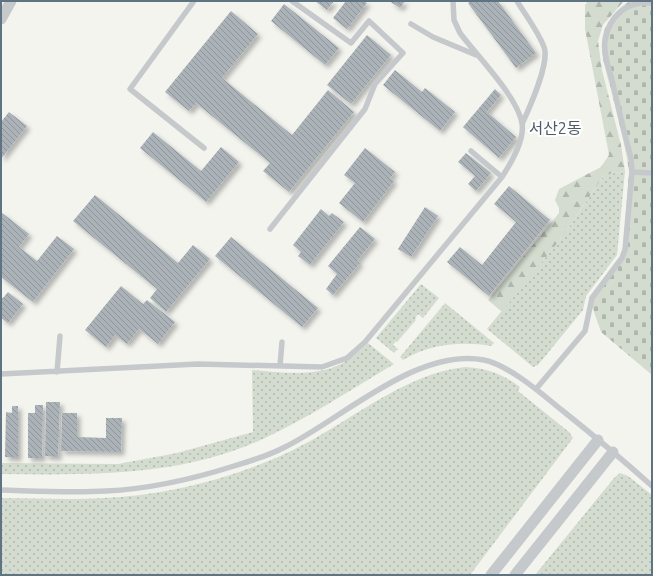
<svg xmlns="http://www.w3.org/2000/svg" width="653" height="576" viewBox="0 0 653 576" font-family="Ubuntu,'Noto Sans KR',sans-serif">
<defs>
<pattern id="grass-dots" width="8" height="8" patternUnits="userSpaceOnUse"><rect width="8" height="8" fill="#d4dcd0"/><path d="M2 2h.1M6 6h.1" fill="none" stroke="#afb7ae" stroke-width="1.8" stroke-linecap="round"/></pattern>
<pattern id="forest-firs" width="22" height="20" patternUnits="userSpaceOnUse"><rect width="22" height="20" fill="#d4dcd0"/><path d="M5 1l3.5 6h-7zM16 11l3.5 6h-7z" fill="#afb7ae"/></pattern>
<pattern id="cemetery-stones" width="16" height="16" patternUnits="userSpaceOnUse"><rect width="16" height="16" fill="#d4dcd0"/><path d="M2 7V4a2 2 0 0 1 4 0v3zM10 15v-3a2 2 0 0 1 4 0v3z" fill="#afb7ae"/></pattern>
<pattern id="building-back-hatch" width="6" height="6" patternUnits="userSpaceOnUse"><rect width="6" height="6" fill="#abb3b8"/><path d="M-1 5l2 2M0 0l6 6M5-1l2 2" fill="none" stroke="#8f969b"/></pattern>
<filter id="shadow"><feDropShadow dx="3.5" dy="3.5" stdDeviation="2" flood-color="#0004"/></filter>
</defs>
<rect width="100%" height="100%" fill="#f4f4ef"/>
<!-- grass -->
<path fill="url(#grass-dots)" d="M625 171 617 255 586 296 583 310 538 365 533 367 487 329 563 236 604 175Z
M421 284 439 298 423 318 418 314 415 319 416 320 397 342 396 341 393 345 398 349 394 353 376 338Z
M445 303 494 343 491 346C461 341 430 344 403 360L400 357Z
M368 343 394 364C352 389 310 417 265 438 182 477 91 475 1 474V463L118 464 177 453 253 432 252 370C284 372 321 379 349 359 356 354 362 348 368 343Z
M465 367C486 368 503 374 520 387L518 391 569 432 573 438 470 575H1V498C35 498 70 500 104 498 168 495 234 478 291 451 346 425 404 373 465 367Z
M620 473 628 476 652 495V575H535L614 478Z"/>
<!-- forest -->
<path fill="url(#forest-firs)" d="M588 1H624L603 25 598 41 602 70 621 145 625 171 604 175 563 236 502 312 488 300 559 213V208L555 200 559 189 601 167 609 155 585 29V5Z"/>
<!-- cemetery -->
<path fill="url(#cemetery-stones)" d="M631 1H652V375L601 332 589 298 620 256 623 248 629 172 627 158C622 134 616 110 610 86 606 72 601 56 602 41 603 25 617 7 631 1Z"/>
<!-- building -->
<path fill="url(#building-back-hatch)" filter="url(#shadow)" d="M315 1H334L327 10Z
M346 1H364L367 3 347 29 333 18Z
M389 1H405L400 8Z
M471 1H498L536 53 516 68 468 3Z
M284 4 339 48 325 65 271 21Z
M231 11 258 34 222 78 292 135 328 90 354 112 289 192 263 171 270 163 196 103 189 111 165 92Z
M367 35 391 55 351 104 327 85Z
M395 70 422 92 425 88 455 112 440 131 383 85Z
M495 89 501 95 487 112 516 137 499 158 463 127Z
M9 112 27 126 1 159V122Z
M153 132 201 171 221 147 239 162 206 202 140 148Z
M365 148 395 172 390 178 394 181 363 222 339 203 355 183 344 175Z
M466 153 491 173 476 191 468 184 475 176 458 162Z
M509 186 550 220 489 296 447 262 460 247 482 265 516 222 494 204Z
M95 195 178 263 193 245 210 259 166 312 150 298 157 289 73 221Z
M425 207 438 216 411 257 398 249Z
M321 209 329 216 332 213 344 222 310 265 298 256 301 252 293 245Z
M1 212 29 234 19 247 37 261 57 236 74 249 33 302 1 277Z
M360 227 375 239 357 261 360 263 333 295 326 289 337 274 328 266Z
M231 237 318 308 302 327 215 256Z
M121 286 143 304 147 300 175 322 158 344 139 329 127 344 115 335 106 347 85 330Z
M8 292 23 304 8 323 1 318V297L3 298Z
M46 402H60L58 457 45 456Z
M35 405H43L42 458H28V413H35Z
M12 406H18V458L5 457 6 412 12 413Z
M62 413H77V437L106 438V418H122L121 452 61 451Z"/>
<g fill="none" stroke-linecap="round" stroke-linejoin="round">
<!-- service -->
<path stroke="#c6c9cc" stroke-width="5.5" d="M194 1 130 89 204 148
M517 1C526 16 538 31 544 47 550 62 529 109 522 124
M411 24 433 37 476 55
M471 151 502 177
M632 172 652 173
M270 229 365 109 375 84 403 53 369 21 351 43 292 1
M280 366 282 342
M57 372 60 336
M1 374 198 364 322 367 347 358 365 342 502 177C511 163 525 140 522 123 517 96 477 56 460 33L454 20 453 1
M536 389 585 331 592 298 622 258 625 250 632 172 631 158C624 132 618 106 612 80 609 68 603 54 605 41 609 15 627 1 652 3
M1 490C36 491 71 493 106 491 150 489 193 479 234 466 251 461 270 455 285 447 342 419 417 347 484 360 509 365 543 395 563 411 593 435 623 460 652 486"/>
<!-- minor -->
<path stroke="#c6c9cc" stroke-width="11" d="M1 19 11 1
M491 575 598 440
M515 575 613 452"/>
</g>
<g text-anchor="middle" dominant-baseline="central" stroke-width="4" stroke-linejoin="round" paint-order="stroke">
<!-- quarter labels -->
<g font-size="16" fill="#4f5c67" stroke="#fff">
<text x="555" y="128">서산2동</text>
</g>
</g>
<!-- border -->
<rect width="653" height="576" fill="none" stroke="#607383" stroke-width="4"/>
</svg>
